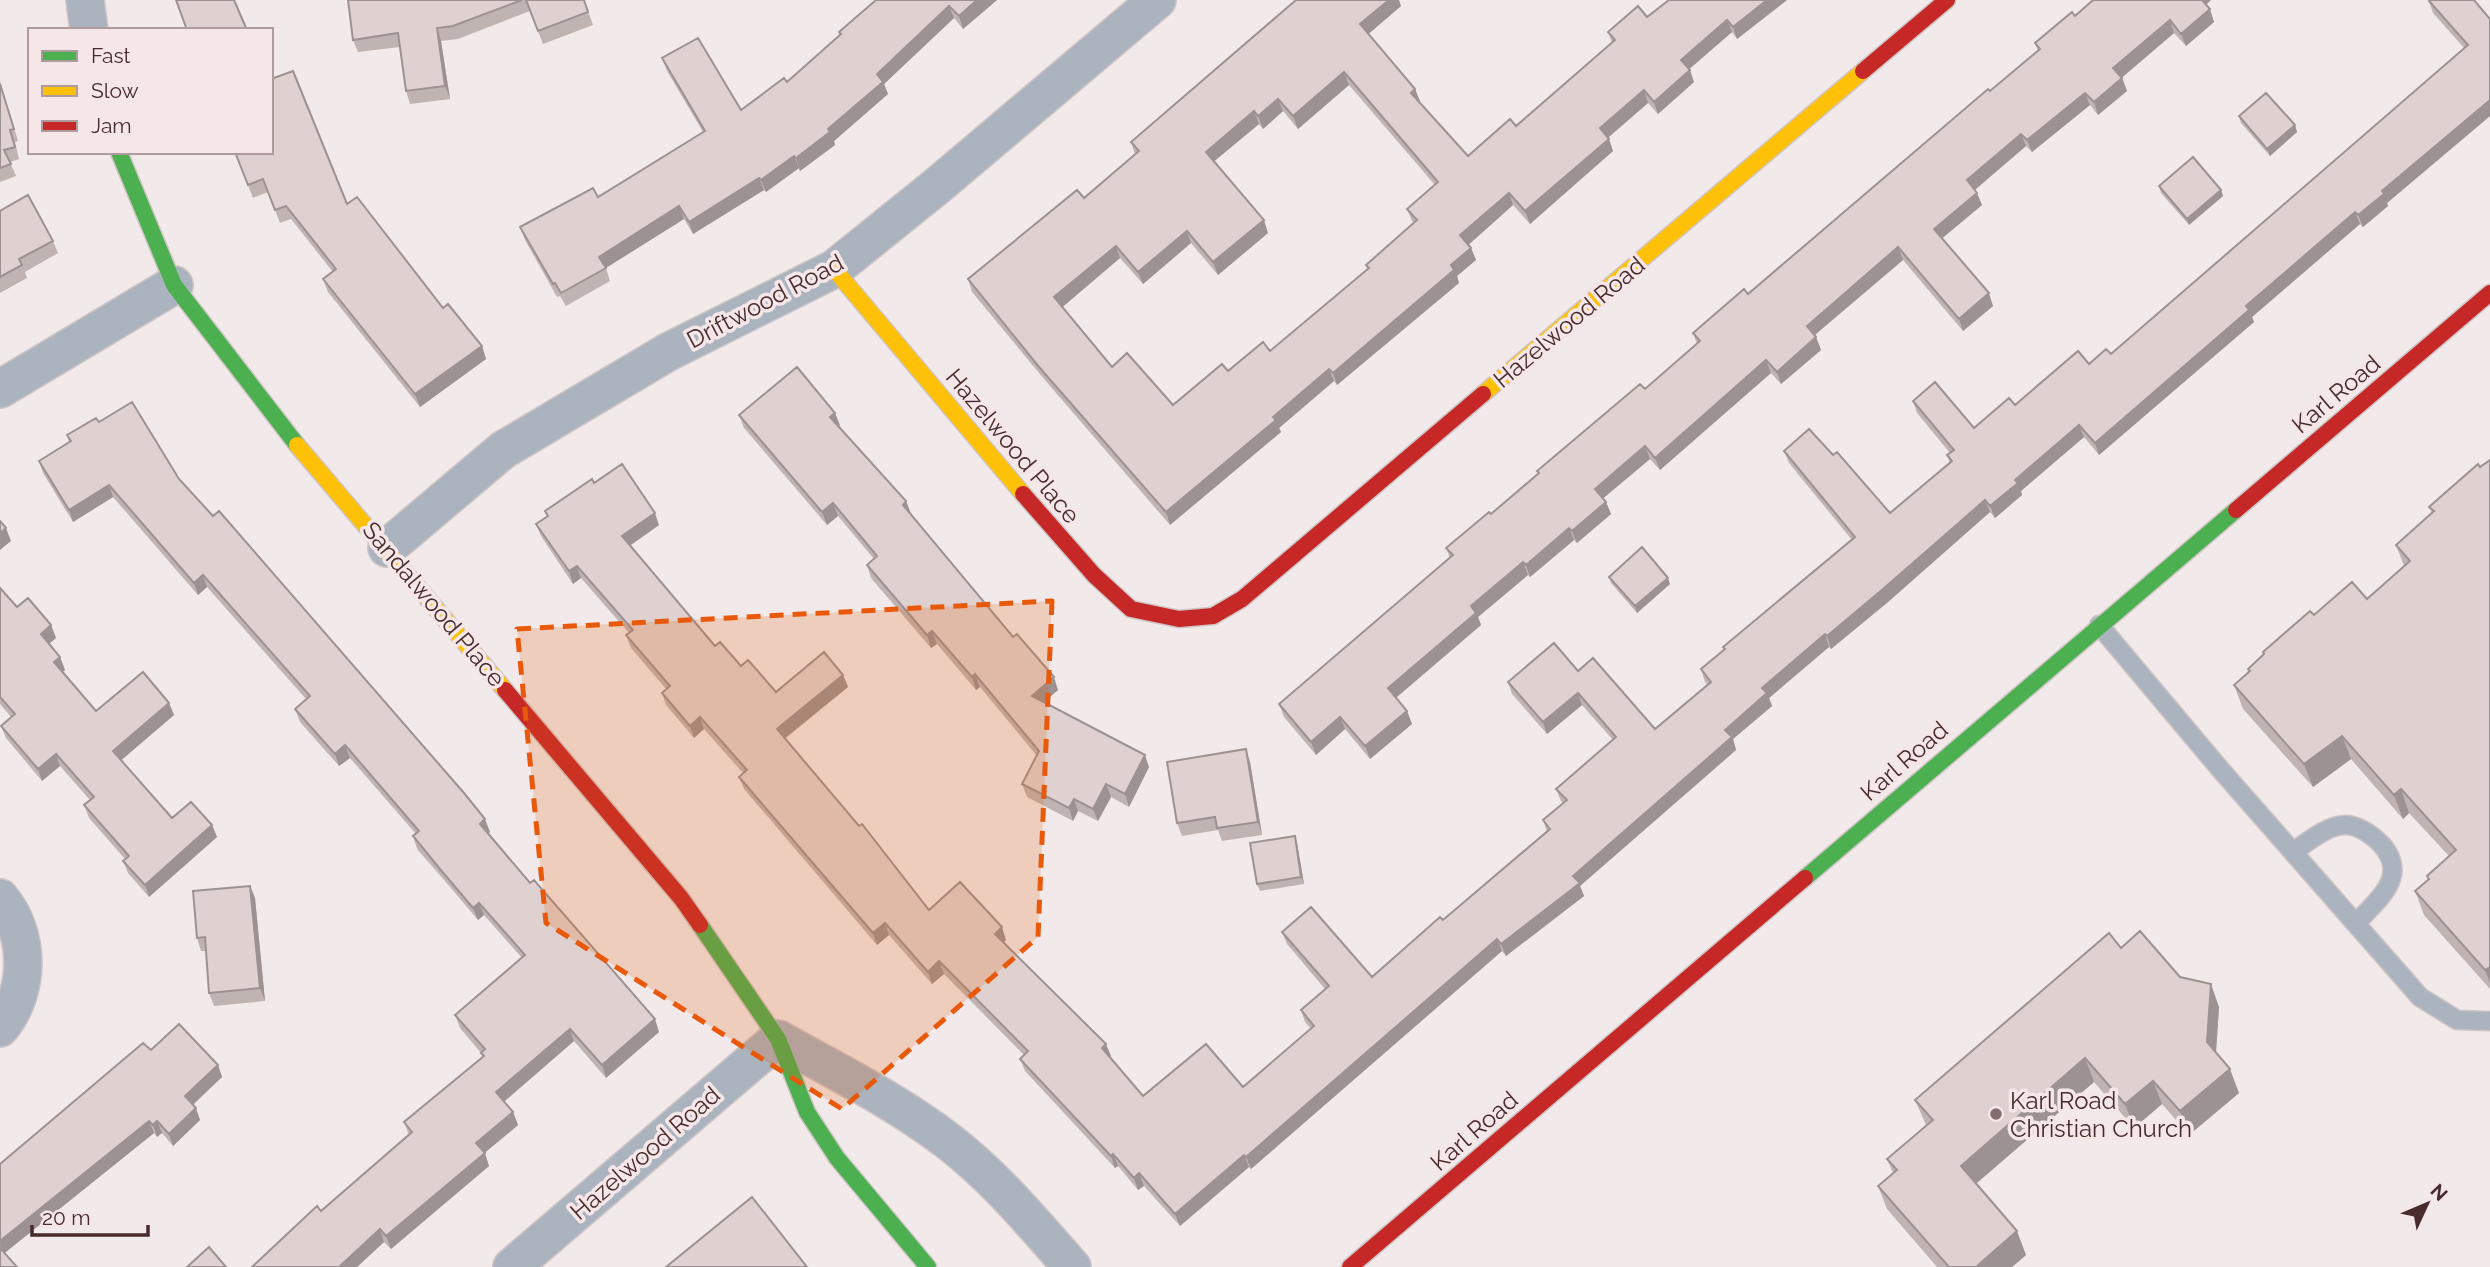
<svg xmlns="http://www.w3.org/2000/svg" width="2490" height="1267" viewBox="0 0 2490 1267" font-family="Raleway,sans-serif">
<rect width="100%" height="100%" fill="#f2eaea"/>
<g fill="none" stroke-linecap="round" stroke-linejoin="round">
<defs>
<path id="lane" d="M2099 625 2220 769 2420 997 2457 1020 2490 1021
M2294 851C2329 827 2347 810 2382 845 2389 853 2394 864 2392 875 2389 893 2368 909 2357 923"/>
<path id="street" d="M85 0 89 30
M0 389 174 285
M387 548 503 450 668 352 834 269 937 186 1157 0
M0 898C31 935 30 992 0 1028
M512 1267 778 1039C835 1071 896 1101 948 1141 995 1177 1033 1223 1072 1267"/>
<path id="fast" d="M119 152 174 285 297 445
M1805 878 2236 510
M700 925 778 1039 807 1112 837 1158 928 1267"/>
<path id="slow" d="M834 269 1023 494
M1483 394 1863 71
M297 445 505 690"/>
<path id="jam" d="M1863 71 1947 0
M1023 494 1094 575 1131 609 1179 619 1213 616 1242 599 1483 394
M2236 510 2490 293
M505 690 681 898 700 925
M1350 1267 1805 878"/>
</defs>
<!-- lane casing -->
<use href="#lane" stroke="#cfc5c5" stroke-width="21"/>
<!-- street casing -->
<use href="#street" stroke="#cfc5c5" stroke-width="40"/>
<!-- fast casing -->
<use href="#fast" stroke="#cfc5c5" stroke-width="19"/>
<!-- slow casing -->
<use href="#slow" stroke="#cfc5c5" stroke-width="19"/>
<!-- jam casing -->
<use href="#jam" stroke="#cfc5c5" stroke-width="19"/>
<!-- lane -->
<use href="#lane" stroke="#abb3bf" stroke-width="18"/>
<!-- street -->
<use href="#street" stroke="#abb3bf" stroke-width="37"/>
<!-- fast -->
<use href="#fast" stroke="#4caf50" stroke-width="16"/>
<!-- slow -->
<use href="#slow" stroke="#ffc107" stroke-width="16"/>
<!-- jam -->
<use href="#jam" stroke="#c62828" stroke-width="16"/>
</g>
<!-- wall -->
<path fill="#c0b4b2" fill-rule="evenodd" d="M348 0H584L593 25 543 44 530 11 458 39 441 41 450 99 410 104 406 91 400 47 358 52 353 40Z
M876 0H997L963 29 954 18 884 84 888 94 834 141 835 145 800 171 799 168 766 192 764 190 693 234 684 219 606 268 610 281 566 306 560 296 557 297 525 240 520 227 598 197 703 132 667 71 662 58 741 110 787 82 840 35 839 32Z
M1669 0H1787L1737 39 1732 32 1689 69 1694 82 1658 114 1648 103 1608 138 1613 151 1530 224 1513 205 1468 245 1471 248 1476 260 1457 276 1459 283 1337 385 1334 381 1279 428 1281 432 1170 525 1044 379 972 292 968 279 1084 198 1135 154 1131 142 1401 6 1368 34 1415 89 1419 102 1468 156 1516 126 1612 43 1608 32 1647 17ZM1349 85 1435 185 1407 209 1412 221 1414 223 1366 265 1367 269 1270 351 1228 371 1173 405 1112 367 1062 307 1120 258 1143 284 1191 243 1218 275 1268 233 1214 161 1259 124 1263 129 1283 111 1298 129Z
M2093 0H2211L2206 5 2214 22 2186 46 2174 33 2122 77 2127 91 2098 115 2090 105 2032 152 2026 146 1975 190 1982 205 1942 238 1993 306 1963 331 1903 260 1815 335 1821 350 1781 384 1771 373 1660 470 1650 459 1603 498 1606 502 1611 514 1577 543 1574 540 1530 577 1528 575 1478 617 1481 625 1396 698 1407 711 1412 724 1370 759 1345 729 1316 755 1284 717 1279 704 1450 558 1446 548 1491 514 1538 474 1537 471 1645 389 1697 344 1693 333 1748 294 2038 51 2035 43 2075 16Z
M2429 1 2490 19V116L2387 203 2388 206 2363 227 2360 224 2252 317 2254 322 2099 455 2084 437 2021 491 2022 495 1995 518 1990 512 1888 602 1831 649 1829 647 1769 698 1772 706 1733 739 1736 750 1580 886 1584 896 1506 956 1502 951 1251 1169 1249 1167 1180 1226 1144 1186 1138 1190 1118 1166 1115 1168 1025 1071 1020 1059 1024 1055 944 974 932 984 889 935 877 945 744 789 739 777 743 773 704 729 694 738 666 705 662 693 666 689 631 648 626 635 629 633 581 578 573 584 541 536 536 524 547 516 545 511 594 483 659 525 630 546 715 646 776 692 843 675 848 687 785 739 929 910 1006 940 1004 942 1111 1056 1110 1057 1143 1096 1243 1087 1311 1029 1305 1022 1301 1010 1325 989 1287 944 1282 932 1372 977 1443 920 1547 832 1543 820 1563 803 1561 801 1556 789 1613 740 1582 705 1547 734 1512 694 1508 682 1578 671 1655 729 1708 685 1705 682 1701 669 1724 650 1723 647 1852 540 1789 463 1784 451 1833 455 1890 513 1950 463 1947 455 1950 453 1917 413 1913 401 1974 428 2089 364 2111 354 2465 49 2433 13Z
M0 81 18 141 15 142 19 159 10 162 16 176 0 182Z
M2239 116 2295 125 2297 132 2270 156 2241 123Z
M235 152 347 204 443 308 482 346 486 359 420 407 328 292 323 279 333 272 291 219 280 223 268 192 253 198Z
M2159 186 2221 190 2223 196 2189 225 2161 193Z
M0 211 53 241 58 253 25 272 27 278 0 293Z
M739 415 840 425 838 426 906 501 911 514 1058 690 1044 702 1149 767 1129 807 1111 797 1098 821 1078 811 1073 821 1027 797 1022 784 1037 756 980 687 976 690 937 644 931 648 871 578 867 565 874 559 838 516 827 525 744 428Z
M99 422 179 479 490 832 488 833 659 1032 606 1078 574 1041 504 1102 513 1112 518 1125 484 1153 489 1166 391 1249 384 1242 357 1267H252L321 1211 409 1135 404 1122 483 1057 481 1053 460 1028 455 1015 522 958 484 915 478 920 445 881 417 849 413 836 416 834 350 758 339 766 300 722 295 709 306 699 207 587 198 595 113 497 73 522 43 473 39 461 69 442 67 435Z
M2490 460V989L2424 915 2415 891 2428 880 2427 876 2449 856 2409 813 2403 819 2351 759 2313 787 2243 709 2234 685 2249 672 2248 669 2264 655 2263 652 2314 615 2367 599 2404 566 2396 545 2432 513 2429 507Z
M1609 577 1670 584 1637 613 1611 583Z
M0 588 17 607 51 625 56 638 49 644 60 657 65 670 62 672 96 711 169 703 174 715 121 760 172 818 212 825 217 837 149 897 128 873 123 861 125 859 89 818 84 805 90 800 60 766 42 781 6 738 1 726 11 717 0 704Z
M1250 762 1262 835 1222 841 1218 830 1182 836 1177 823Z
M1297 843 1304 884 1260 891 1257 884Z
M250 886 255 898 265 1001 214 1006 209 993 206 951H201L197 938Z
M2121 948 2180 977 2219 1007 2216 1053 2239 1093 2189 1135 2162 1104 2134 1128 2094 1082 1976 1183 2026 1255 2012 1267H1937L1887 1209 1878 1186 1893 1173 1887 1159 1926 1125 1915 1100Z
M151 1050 218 1065 222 1077 193 1105 200 1120 173 1146 162 1133 157 1137 154 1133 4 1253 0 1267V1164Z"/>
<!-- shaded-wall -->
<path fill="#9c9291" d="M977 0H997L963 29 959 16Z
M1389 0H1399L1401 6 1365 37 1360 24Z
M1767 0H1787L1737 39 1733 27Z
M2199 0H2211L2202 8Z
M949 6 954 18 884 84 888 94 834 141 835 145 800 171 796 158 828 129 877 74Z
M2210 9 2214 22 2186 46 2181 34Z
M1727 20 1732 32 1686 72 1681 60Z
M2170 20 2174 33 2118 81 2113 68Z
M437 28 441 41 450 99 445 86Z
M1690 70 1694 82 1658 114 1654 102Z
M1344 72 1349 85 1298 129 1293 116Z
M2122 78 2127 91 2098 115 2094 102Z
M1415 89 1420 101 1415 105 1411 93Z
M1644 90 1648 103 1605 140 1600 128Z
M2085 93 2090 105 2032 152 2027 140Z
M1278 99 1283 111 1263 129 1258 116Z
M2490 100V116L2387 203 2388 206 2363 227 2358 215 2382 191Z
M1254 111 1259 124 1211 164 1206 152Z
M2295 125 2297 132 2270 156 2267 149Z
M2021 134 2026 146 1971 193 1967 180Z
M1609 139 1613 151 1530 224 1525 211Z
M794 156 799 168 766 192 761 180Z
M759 178 764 190 693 234 689 222Z
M2221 190 2223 196 2189 225 2187 219Z
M1509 193 1513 205 1465 248 1460 235Z
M1977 193 1982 205 1939 241 1934 229Z
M679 206 684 219 604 269 599 257Z
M2355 212 2360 224 2252 317 2254 322 2099 455 2095 443 2246 306Z
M1264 220 1268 233 1218 275 1213 262Z
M1187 231 1191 243 1143 284 1138 272Z
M1116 246 1120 258 1059 310 1054 297Z
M1898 247 1903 260 1811 338 1807 326Z
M1471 248 1476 260 1457 276 1459 283 1337 385 1333 373Z
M1989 293 1993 306 1963 331 1959 319Z
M1816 337 1821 350 1781 384 1777 372Z
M482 346 486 359 420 407 415 394Z
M1766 360 1771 373 1660 470 1655 458Z
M1329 369 1334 381 1279 428 1281 432 1170 525 1166 512 1273 417Z
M835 413 840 425 834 430 830 417Z
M2079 425 2084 437 2021 491 2022 495 1995 518 1990 506 2015 480Z
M1645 446 1650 459 1600 501 1595 489Z
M109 485 113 497 73 522 69 510Z
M1985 500 1990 512 1888 602 1831 649 1827 636Z
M906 501 911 514 903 505Z
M1606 502 1611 514 1577 543 1572 531Z
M833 503 838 516 827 525 822 512Z
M655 513 659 525 626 548 622 536Z
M6 528 11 541 0 550V533Z
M1569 528 1574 540 1530 577 1526 565Z
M1523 562 1528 575 1478 617 1481 625 1392 701 1388 688 1471 606Z
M577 566 581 578 573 584 569 571Z
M203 575 207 587 198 595 194 583Z
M1668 578 1670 584 1637 613 1635 606Z
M51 625 56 638 45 647 41 634Z
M932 631 937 644 931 648 927 635Z
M1825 634 1829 647 1769 698 1772 706 1733 739 1736 750 1580 886 1584 896 1506 956 1501 944 1725 730 1762 688Z
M60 657 65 670 59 675 54 662Z
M975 674 980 687 976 690 972 677Z
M843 675 848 687 781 741 777 729Z
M1054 677 1058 690 1036 709 1032 696Z
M1578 693 1582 705 1547 734 1543 722Z
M169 703 174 715 118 763 113 751Z
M1407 711 1412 724 1370 759 1365 746Z
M700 717 704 729 694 738 690 726Z
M1340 717 1345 729 1316 755 1311 742Z
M2342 736 2351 759 2313 787 2304 764Z
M345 745 350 758 339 766 335 754Z
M1246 749 1250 762 1262 835 1258 822Z
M56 754 60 766 42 781 38 769Z
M1145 755 1149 767 1129 807 1125 794Z
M1106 784 1111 797 1098 821 1093 809Z
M2401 789 2409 813 2403 819 2394 795Z
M1074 799 1078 811 1073 821 1069 808Z
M485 819 490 832 485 836 480 824Z
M212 825 217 837 149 897 145 885Z
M1295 836 1297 843 1304 884 1301 877Z
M250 886 255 898 265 1001 260 988Z
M479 903 484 915 478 920 473 908Z
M885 923 889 935 877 945 873 933Z
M1002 927 1006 940 999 946 995 934Z
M1497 939 1502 951 1251 1169 1246 1157Z
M939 961 944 974 932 984 928 972Z
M2490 967V983L2485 970Z
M2211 984 2219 1007 2215 1066 2207 1042Z
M655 1019 659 1032 606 1078 602 1065Z
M570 1029 574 1041 501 1104 496 1092Z
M1106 1044 1111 1056 1106 1060 1102 1048Z
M2085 1058 2094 1082 1970 1189 1961 1166Z
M218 1065 222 1077 189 1108 185 1096Z
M2230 1069 2239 1093 2189 1135 2180 1111Z
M2153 1081 2162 1104 2134 1128 2125 1104Z
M196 1108 200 1120 173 1146 169 1134Z
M513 1112 518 1125 481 1156 476 1143Z
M149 1121 154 1133 1 1256 0 1241Z
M157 1121 162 1133 157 1137 153 1125Z
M485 1153 489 1166 391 1249 386 1236Z
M1113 1154 1118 1166 1115 1168 1111 1156Z
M1244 1155 1249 1167 1180 1226 1175 1214Z
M1139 1173 1144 1186 1138 1190 1134 1178Z
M380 1229 384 1242 357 1267H339Z
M2017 1231 2026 1255 2012 1267H1976Z"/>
<!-- building -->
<path fill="#dfd1cf" stroke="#9c9291" stroke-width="2" fill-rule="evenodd" d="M176 0H234L247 30H187Z
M348 0H522L453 26 437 28 445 86 406 91 398 33 353 40Z
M526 0H584L588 12 538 31Z
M876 0H977L959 16 949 6 877 74 883 82 828 129 830 132 796 158 794 156 761 180 759 178 689 222 679 206 599 257 606 268 561 293 555 283 553 284 520 227 593 188 598 197 705 131 662 58 698 38 741 110 784 78 787 82 841 34 839 32Z
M1296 0H1389L1360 24 1415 89 1411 93 1468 156 1510 119 1516 126 1615 40 1608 32 1638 6 1647 17 1669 0H1767L1733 27 1727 20 1681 60 1690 70 1654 102 1644 90 1600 128 1609 139 1525 211 1509 193 1460 235 1471 248 1451 265 1454 270 1333 373 1329 369 1273 417 1276 420 1166 512 1039 367 968 279 1077 190 1084 198 1139 151 1131 142ZM1344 72 1438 182 1407 209 1417 220 1366 265 1369 268 1270 351 1263 342 1228 371 1222 364 1173 405 1127 353 1112 367 1054 297 1116 246 1138 272 1187 231 1213 262 1264 220 1206 152 1254 111 1258 116 1278 99 1293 116Z
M2093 0H2202L2210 9 2181 34 2170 20 2113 68 2122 78 2094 102 2085 93 2027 140 2021 134 1967 180 1977 193 1934 229 1989 293 1959 319 1898 247 1807 326 1816 337 1777 372 1766 360 1655 458 1645 446 1595 489 1606 502 1572 531 1569 528 1526 565 1523 562 1471 606 1476 613 1388 688 1407 711 1365 746 1340 717 1311 742 1279 704 1453 555 1446 548 1489 512 1491 514 1539 473 1537 471 1640 384 1645 389 1700 341 1693 333 1744 289 1748 294 1988 89 1990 91 2040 49 2035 43 2072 12 2075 16Z
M2430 0H2474L2490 19V100L2382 191 2384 194 2358 215 2355 212 2246 306 2249 310 2095 443 2079 425 2015 480 2018 483 1990 506 1985 500 1883 589 1827 636 1825 634 1762 688 1767 693 1725 730 1732 737 1573 876 1580 883 1501 944 1497 939 1246 1157 1244 1155 1175 1214 1139 1173 1134 1178 1113 1154 1111 1156 1020 1059 1028 1051 939 961 928 972 885 923 873 933 739 777 747 770 700 717 690 726 662 693 670 686 626 635 633 630 577 566 569 571 536 524 548 516 545 511 592 479 594 483 622 464 655 513 622 536 715 646 720 642 741 666 748 660 776 692 824 652 843 675 777 729 859 826 862 824 929 910 960 882 1002 927 995 934 1106 1044 1102 1048 1143 1096 1206 1044 1243 1087 1314 1026 1301 1010 1329 986 1282 932 1311 907 1372 977 1440 917 1443 920 1550 829 1543 820 1567 800 1556 789 1616 737 1578 693 1543 722 1508 682 1554 643 1578 671 1593 658 1655 729 1711 682 1701 669 1725 649 1723 647 1855 537 1784 451 1809 429 1833 455 1837 452 1890 513 1952 461 1947 455 1954 450 1913 401 1935 382 1974 428 2009 398 2015 405 2078 351 2089 364 2106 349 2111 354 2468 45 2429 1Z
M293 71 347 204 357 197 443 308 448 304 482 346 415 394 323 279 336 269 286 206 275 210 263 179 248 185 235 152H271V79Z
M0 84 14 129 10 130 15 147 4 150 11 164 0 168Z
M2266 93 2295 125 2267 149 2239 116Z
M2193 157 2221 190 2187 219 2159 186Z
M28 195 53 241 19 259 22 265 0 277V211Z
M797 367 835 413 830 417 906 501 903 505 1013 637 1017 634 1054 677 1032 696 1145 755 1125 794 1106 784 1093 809 1074 799 1069 808 1022 784 1039 751 975 674 972 677 932 631 927 635 867 565 877 556 833 503 822 512 739 415Z
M132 402 179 479 213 516 219 511 464 793 485 819 480 824 530 883 534 880 655 1019 602 1065 570 1029 496 1092 513 1112 476 1143 485 1153 386 1236 380 1229 339 1267H252L317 1206 321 1211 412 1132 404 1122 484 1056 481 1053 485 1049 455 1015 525 955 479 903 473 908 440 869 413 836 419 831 345 745 335 754 295 709 310 696 203 575 194 583 109 485 69 510 39 461 71 441 67 435 96 418 99 422Z
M2490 460V967L2485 970 2415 891 2429 879 2427 876 2456 850 2401 789 2394 795 2342 736 2304 764 2234 685 2250 671 2248 669 2264 654 2263 652 2310 611 2314 615 2352 582 2367 599 2410 561 2396 545 2434 511 2429 507 2478 464 2480 467Z
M0 521 6 528 0 533Z
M1642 547 1668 578 1635 606 1609 577Z
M0 588 17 607 28 598 51 625 41 634 60 657 54 662 96 711 143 672 169 703 113 751 172 818 191 802 212 825 145 885 123 861 129 856 84 805 94 797 56 754 38 769 1 726 15 714 0 697Z
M1246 749 1258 822 1217 828 1215 817 1177 823 1167 762Z
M1295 836 1301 877 1257 884 1250 843Z
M250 886 260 988 209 993 205 937 197 938 193 891Z
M2140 931 2180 977 2211 984 2207 1042 2230 1069 2180 1111 2153 1081 2125 1104 2085 1058 1961 1166 2017 1231 1976 1267H1949L1878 1186 1897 1170 1887 1159 1933 1120 1915 1100 2109 933 2121 948Z
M179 1024 218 1065 185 1096 196 1108 169 1134 157 1121 153 1125 149 1121 0 1241V1164L143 1043 151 1050Z
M752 1197 807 1267H666Z
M209 1247 226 1267H187Z
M0 1248 17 1267H0Z"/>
<!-- marked area -->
<path fill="#e8590c" fill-opacity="0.2" stroke="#e8590c" stroke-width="5" stroke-dasharray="14 9" stroke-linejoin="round" d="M1052 601 1038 937 842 1109 546 923 517 629Z"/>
<!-- markers -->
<circle fill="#836e6f" stroke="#f5e6e7" stroke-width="2.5" cx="1996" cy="1114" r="7"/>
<g text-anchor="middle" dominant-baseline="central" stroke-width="7" stroke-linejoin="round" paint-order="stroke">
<!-- street labels -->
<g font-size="24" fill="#472b2d" stroke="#f5e6e7">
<text transform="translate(765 301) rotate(-28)">Driftwood Road</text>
<text transform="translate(1569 322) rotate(-40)">Hazelwood Road</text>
<text transform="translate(2336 394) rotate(-40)">Karl Road</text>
<text transform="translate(1013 446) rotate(50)">Hazelwood Place</text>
<text transform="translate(434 604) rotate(50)">Sandalwood Place</text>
<text transform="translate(1904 761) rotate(-41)">Karl Road</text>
<text transform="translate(1474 1131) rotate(-41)">Karl Road</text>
<text transform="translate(645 1153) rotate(-41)">Hazelwood Road</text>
</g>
<!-- poi labels -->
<g font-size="24" fill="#472b2d" stroke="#f5e6e7" text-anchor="start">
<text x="2010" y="1100">Karl Road<tspan x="2010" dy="28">Christian Church</tspan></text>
</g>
</g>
<!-- legend -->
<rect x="28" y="28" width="245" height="126" fill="#f5e6e7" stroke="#af9b9d" stroke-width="2"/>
<rect x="42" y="51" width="35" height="10" fill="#4caf50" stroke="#af9b9d" stroke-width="2"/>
<text x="91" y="63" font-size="21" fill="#472b2d">Fast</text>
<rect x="42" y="86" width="35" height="10" fill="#ffc107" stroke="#af9b9d" stroke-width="2"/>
<text x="91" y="98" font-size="21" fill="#472b2d">Slow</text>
<rect x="42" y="121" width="35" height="10" fill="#c62828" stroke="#af9b9d" stroke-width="2"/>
<text x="91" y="133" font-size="21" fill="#472b2d">Jam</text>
<!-- north arrow -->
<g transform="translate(2427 1204) rotate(46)" stroke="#f5e6e7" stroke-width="5" paint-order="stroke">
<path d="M0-5L12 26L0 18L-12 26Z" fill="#472b2d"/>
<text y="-10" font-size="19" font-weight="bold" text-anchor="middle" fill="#472b2d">N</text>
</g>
<!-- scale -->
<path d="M32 1225v10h116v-10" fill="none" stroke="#472b2d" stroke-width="3.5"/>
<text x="42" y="1225" font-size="21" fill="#472b2d" stroke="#f5e6e7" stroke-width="5" paint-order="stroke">20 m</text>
</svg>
